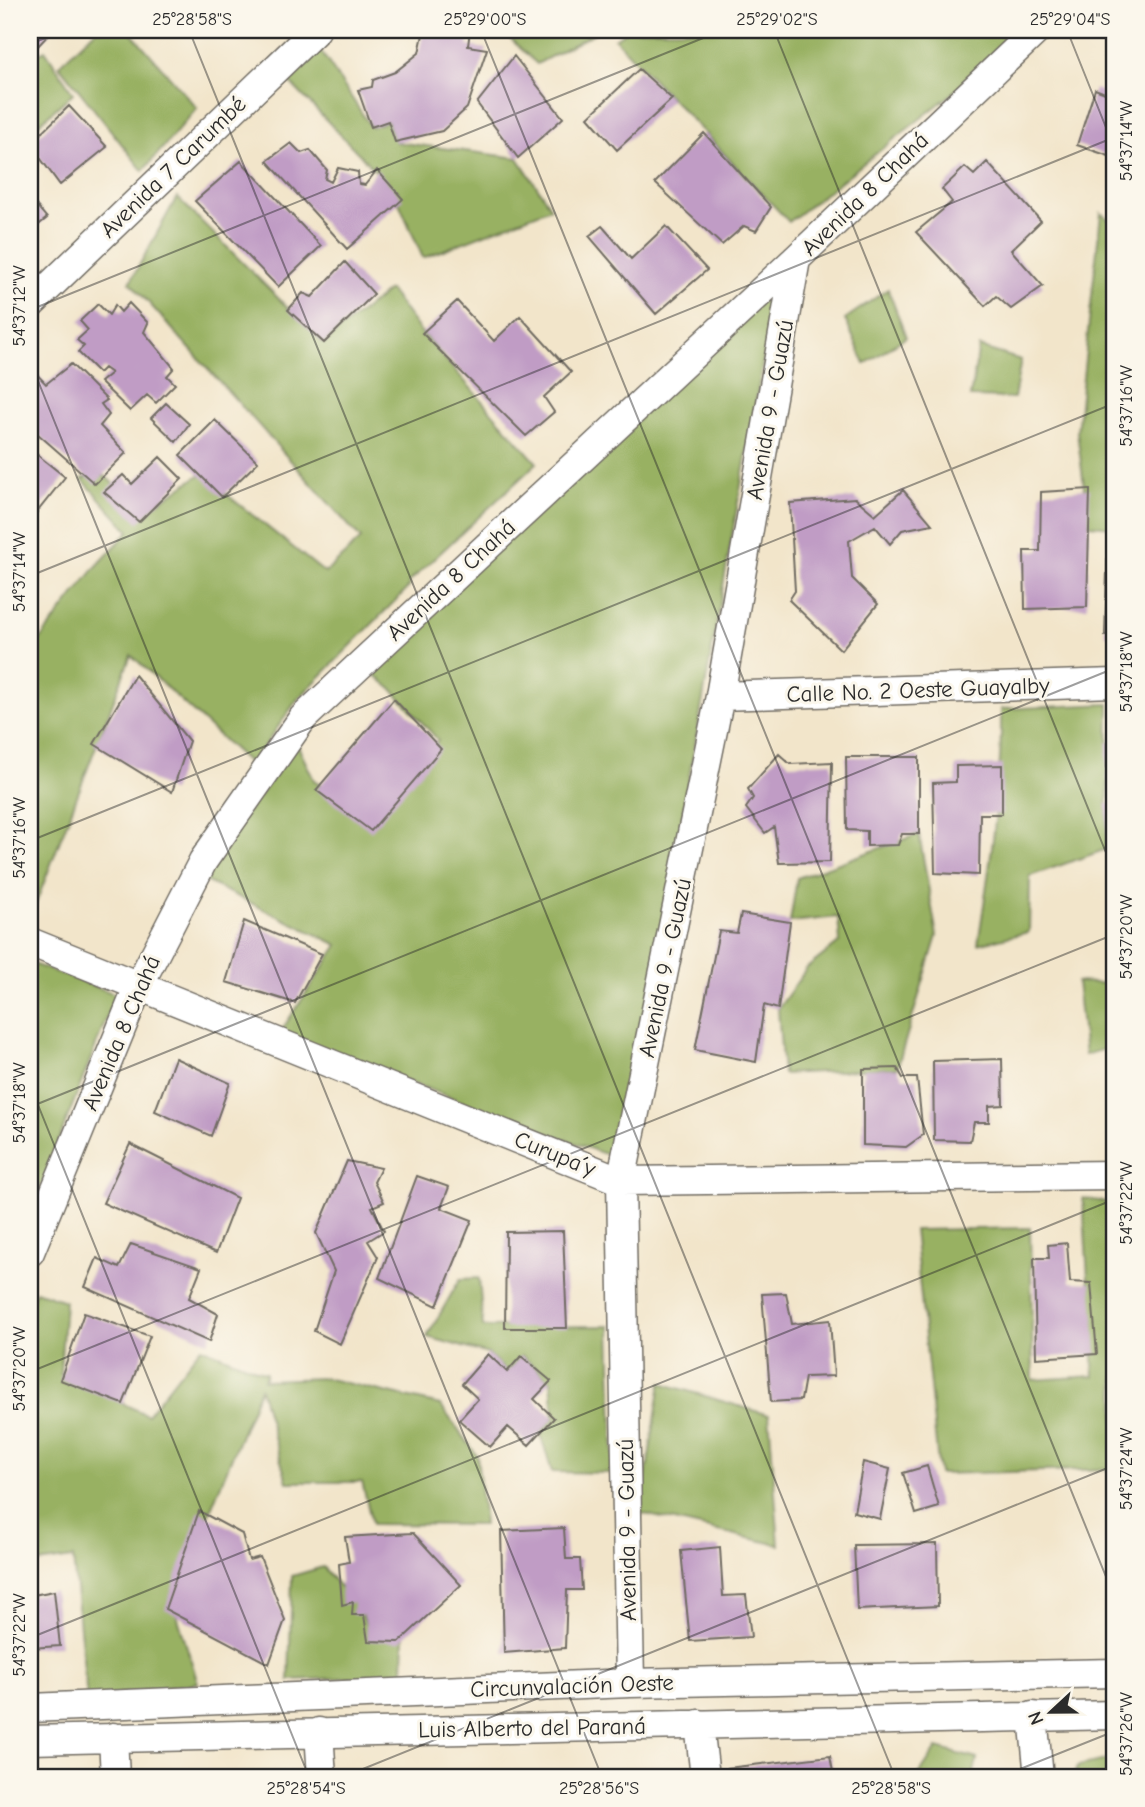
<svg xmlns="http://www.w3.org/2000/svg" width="1145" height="1807" viewBox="0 0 1145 1807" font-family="'Comic Neue',sans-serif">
<rect width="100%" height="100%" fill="#fbf7ec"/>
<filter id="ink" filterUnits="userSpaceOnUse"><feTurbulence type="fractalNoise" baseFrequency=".0143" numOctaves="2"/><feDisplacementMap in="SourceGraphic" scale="14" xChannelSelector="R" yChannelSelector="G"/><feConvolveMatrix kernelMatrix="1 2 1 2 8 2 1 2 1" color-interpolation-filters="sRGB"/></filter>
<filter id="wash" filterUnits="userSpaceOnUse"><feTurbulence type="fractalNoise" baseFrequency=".00686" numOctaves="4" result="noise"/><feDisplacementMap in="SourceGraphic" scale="28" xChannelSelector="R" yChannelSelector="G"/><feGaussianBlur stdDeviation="1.57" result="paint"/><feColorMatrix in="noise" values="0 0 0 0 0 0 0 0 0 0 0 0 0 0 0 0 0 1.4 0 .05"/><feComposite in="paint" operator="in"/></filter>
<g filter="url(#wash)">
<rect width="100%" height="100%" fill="#f2e5ca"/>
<!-- forest -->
<path fill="#98b162" stroke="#626e46" stroke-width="2" d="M96 30H129L197 108 143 171 59 65Z
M501 30H600L537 64Z
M628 30H1033L789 222 615 39Z
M318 47 371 127 388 121 396 142 518 158 551 208 423 258 393 189 276 68Z
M45 50 73 93 31 131 30 58Z
M177 197 323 343 389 290 422 333 537 463 408 583 410 586 297 700 251 765 131 655 30 919V639L38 642 95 568 129 531 82 479 100 472 145 511 201 474 325 573 361 539 130 282Z
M1101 213 1115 224V527L1089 525 1077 432Z
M776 288 621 1160 279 1034 338 945 199 878 297 744 314 780 369 822 438 740 392 689 367 669Z
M888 289 906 337 865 364 845 319Z
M979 347 1021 360 1014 398 970 397Z
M1109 704 1107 849 1030 876 1029 932 978 944C990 866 1002 789 1001 709Z
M919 834 937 936 897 1068 783 1074 778 1009 807 968 840 942 838 917 790 922 797 878Z
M30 963 116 994 30 1214Z
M1077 982 1115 984V1046L1085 1055Z
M1083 1198 1115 1204V1469L939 1474 914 1230 1030 1228 1033 1380 1094 1376Z
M479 1278 483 1327 610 1326 614 1473 552 1472 540 1433 554 1418 551 1381 522 1356 507 1372 488 1354 427 1337 460 1279Z
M36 1291 65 1301 60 1374 147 1415 201 1347 266 1373 264 1380 325 1378 440 1405 477 1455 484 1525 372 1524 362 1482H287L260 1388 173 1602 198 1683 87 1699 73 1558 30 1564V1304Z
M661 1383 769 1415 779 1545 640 1513Z
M323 1567 340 1587 350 1585 366 1624 404 1633 403 1676 289 1680 292 1576Z
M937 1748 977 1759 973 1777H920L919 1775Z
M1115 1758 1113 1777H1073L1078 1766Z"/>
<g id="blocks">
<!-- building -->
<path fill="#c09cc5" d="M30 30H53L36 48 30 42Z
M424 30H470L468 46 487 49 467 108 442 131 395 142 388 121 371 127 358 90 372 87 373 80 395 72 419 53Z
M514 56 563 118 518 158 477 103Z
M639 69 672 99 617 150 588 117Z
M1095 89 1115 97V158L1077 145Z
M69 106 107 147 60 185 30 144Z
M704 133 771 207 756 231 744 226 722 245 655 183Z
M291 143 301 153 310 150 327 170 325 179 331 182 338 168 358 172 359 184 365 185 377 170 403 199 347 249 267 161Z
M241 161 321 246 278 287 195 201Z
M987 162 1041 221 1011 250 1043 286 1011 309 996 296 985 306 916 232 952 202 942 189 965 167 974 175Z
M30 198 47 218 30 232Z
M602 226 631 259 666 226 707 270 656 314 589 236Z
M345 262 374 294 324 343 288 310 303 293 312 297Z
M457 301 494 341 520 316 571 372 544 397 554 412 526 436 422 333Z
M129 303 148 323 144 332 174 368 167 376 175 384 156 403 147 395 130 411 100 382 111 373 104 368 99 373 78 352 84 346 77 340 88 330 80 321 98 304 109 315 115 305 121 312Z
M71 364 107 400 101 404 109 415 100 426 126 453 95 484 30 427V367L46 384Z
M166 403 189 424 176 442 151 418Z
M215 420 258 462 222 497 180 455Z
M30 449 65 477 30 521Z
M160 457 182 479 139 522 104 492 123 475 132 484Z
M1090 489 1087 607 1025 609 1024 551H1040L1041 492Z
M903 490 932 524 902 530 890 544 875 526 849 541 852 578 878 604 841 650 789 600 795 591 790 503 855 498 875 515Z
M1115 537V635H1105L1108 538Z
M135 675 189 741 172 792 94 744Z
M394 699 441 749 371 831 316 790Z
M1115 742V781H1107V743Z
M779 754 790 764 832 762 830 862 779 863 774 827 765 833 746 808 753 798 748 789Z
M846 757H919V834H902L898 845 867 846V831L847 830Z
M1002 765V814H980L979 875 935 873 933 783 956 782V766Z
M1107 804H1115V849H1107Z
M741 914 790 922 778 1009 764 1005 756 1062 695 1050 719 931 737 933Z
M244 921 322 954 295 1003 226 982Z
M175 1058 230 1083 211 1136 155 1111Z
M1002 1059 1003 1105 989 1106V1122H974L970 1141 934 1140 933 1061Z
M897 1068 903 1078H917L923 1135 906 1147 863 1145V1069Z
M130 1144 237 1198 216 1253 103 1203Z
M347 1161 381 1168 374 1182 384 1202 372 1207 384 1231 368 1241 378 1257 340 1344 314 1331 334 1271 316 1233Z
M417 1176 449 1187 441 1208 472 1220 437 1306 379 1278Z
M563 1231 567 1328H505L506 1232Z
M1067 1243 1070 1282 1091 1283 1097 1354 1036 1358 1034 1258H1049L1048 1245Z
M131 1244 201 1268 189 1298 218 1314 209 1342 85 1287 97 1258 119 1268Z
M786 1293 792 1324 830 1320 834 1376 805 1377 801 1400 771 1402 762 1294Z
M84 1313 150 1336 123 1404 60 1380Z
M488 1354 507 1372 521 1356 551 1381 534 1399 554 1418 529 1445 508 1427 490 1447 459 1420 478 1399 462 1384Z
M863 1462 890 1469 880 1519 854 1512Z
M927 1466 939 1507 916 1514 903 1473Z
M199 1511 242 1534 249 1560 260 1557 285 1620 269 1664 165 1609Z
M564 1528 566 1559H580L582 1590H567L565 1648 504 1653 501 1531Z
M413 1533 461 1585 399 1642 368 1641 364 1615H352L353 1602 342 1605 339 1564 349 1562 345 1537Z
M937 1544 938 1606 857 1610 854 1545Z
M720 1547 723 1596 746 1595 751 1637 690 1641 681 1551Z
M30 1579 33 1595 54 1591 60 1646 30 1648Z
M830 1756 834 1777H729L728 1768Z"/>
</g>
</g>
<g filter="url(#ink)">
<use href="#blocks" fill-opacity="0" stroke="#716c63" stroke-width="2"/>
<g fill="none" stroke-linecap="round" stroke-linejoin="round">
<defs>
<path id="street" d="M30 305 316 30
M720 696 1115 683
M30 942 621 1181 1115 1175
M30 1252 139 985 203 861 303 718 796 259 1037 30
M630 1683 621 1181 720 696 796 259
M30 1708 630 1683 1115 1673
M1033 1716 1039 1777
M699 1724 705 1777
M319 1732 322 1777
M113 1737 115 1777
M30 1740 1115 1715"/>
</defs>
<!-- street casing -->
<use href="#street" stroke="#716c63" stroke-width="31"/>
<!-- street -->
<use href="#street" stroke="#fff" stroke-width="28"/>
</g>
</g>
<!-- ticks -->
<path fill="none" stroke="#2b2b2b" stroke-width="2" stroke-opacity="0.45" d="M189 30 895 1777M481 30 1115 1599M774 30 1115 875M1067 30 1115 150M30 44 66 30M30 310 723 30M30 361 602 1777M30 576 1115 137M30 841 1115 403M30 1085 309 1777M30 1107 1115 668M30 1372 1115 934M30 1638 1115 1199M343 1777 1115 1465M1000 1777 1115 1731"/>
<g text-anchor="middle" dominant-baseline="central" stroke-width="6" stroke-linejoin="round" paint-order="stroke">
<!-- street labels -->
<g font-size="23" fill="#2b2b2b" stroke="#fbf7ec">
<text transform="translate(173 167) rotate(-44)">Avenida 7 Carumbé</text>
<text transform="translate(865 194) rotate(-44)">Avenida 8 Chahá</text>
<text transform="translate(770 410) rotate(-80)">Avenida 9 - Guazú</text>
<text transform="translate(451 580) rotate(-43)">Avenida 8 Chahá</text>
<text transform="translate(918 690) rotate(-2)">Calle No. 2 Oeste Guayalby</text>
<text transform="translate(665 968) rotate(-78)">Avenida 9 - Guazú</text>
<text transform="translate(121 1033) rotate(-67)">Avenida 8 Chahá</text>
<text transform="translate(555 1154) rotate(22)">Curupa´y</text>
<text transform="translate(627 1530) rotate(-91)">Avenida 9 - Guazú</text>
<text transform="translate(572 1686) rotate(-2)">Circunvalación Oeste</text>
<text transform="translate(532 1728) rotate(-1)">Luis Alberto del Paraná</text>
</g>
</g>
<!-- margin -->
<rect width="1145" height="1807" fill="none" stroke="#fbf7ec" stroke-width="77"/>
<!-- north arrow -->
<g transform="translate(1051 1712) rotate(248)" stroke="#fbf7ec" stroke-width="5" paint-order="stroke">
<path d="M0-5L12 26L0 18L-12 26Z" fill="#2b2b2b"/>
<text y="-10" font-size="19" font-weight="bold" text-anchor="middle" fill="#2b2b2b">N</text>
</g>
<rect x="38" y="38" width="1068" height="1731" fill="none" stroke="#2b2b2b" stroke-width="2.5"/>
<g font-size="18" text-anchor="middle" fill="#2b2b2b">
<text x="192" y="25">25°28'58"S</text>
<text x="485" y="25">25°29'00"S</text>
<text x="777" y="25">25°29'02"S</text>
<text x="1070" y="25">25°29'04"S</text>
<text transform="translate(1126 141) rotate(-90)" y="6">54°37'14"W</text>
<text transform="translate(19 306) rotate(-90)" y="6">54°37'12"W</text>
<text transform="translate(1126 406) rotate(-90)" y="6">54°37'16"W</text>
<text transform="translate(19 572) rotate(-90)" y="6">54°37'14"W</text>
<text transform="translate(1126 672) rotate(-90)" y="6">54°37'18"W</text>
<text transform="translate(19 838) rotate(-90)" y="6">54°37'16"W</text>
<text transform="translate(1126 937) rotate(-90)" y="6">54°37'20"W</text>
<text transform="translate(19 1103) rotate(-90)" y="6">54°37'18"W</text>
<text transform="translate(1126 1203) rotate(-90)" y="6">54°37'22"W</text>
<text transform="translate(19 1369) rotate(-90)" y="6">54°37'20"W</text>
<text transform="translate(1126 1469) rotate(-90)" y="6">54°37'24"W</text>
<text transform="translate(19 1635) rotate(-90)" y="6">54°37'22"W</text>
<text transform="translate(1126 1734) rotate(-90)" y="6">54°37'26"W</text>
<text x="306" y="1794">25°28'54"S</text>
<text x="599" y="1794">25°28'56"S</text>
<text x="891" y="1794">25°28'58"S</text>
</g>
</svg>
